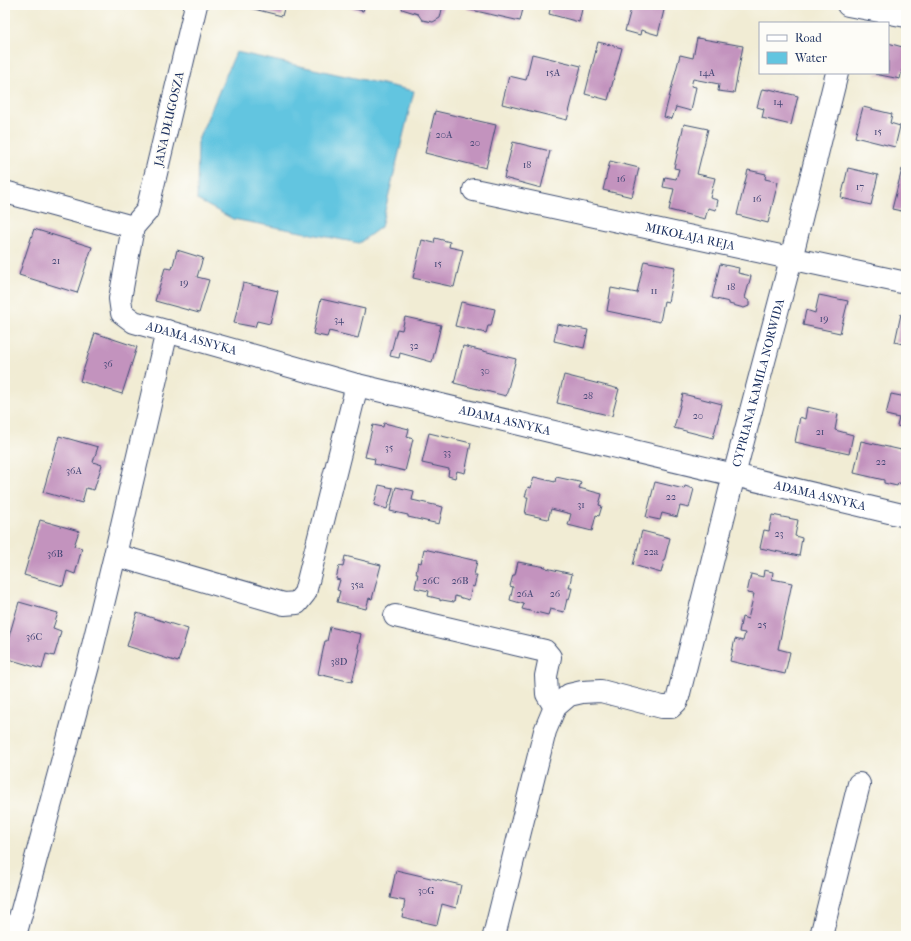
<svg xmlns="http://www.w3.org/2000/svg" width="911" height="941" viewBox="0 0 911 941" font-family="'IM FELL French Canon',serif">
<rect width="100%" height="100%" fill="#fdfcf7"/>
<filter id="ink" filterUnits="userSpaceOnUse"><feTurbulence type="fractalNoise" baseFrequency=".025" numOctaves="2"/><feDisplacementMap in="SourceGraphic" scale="8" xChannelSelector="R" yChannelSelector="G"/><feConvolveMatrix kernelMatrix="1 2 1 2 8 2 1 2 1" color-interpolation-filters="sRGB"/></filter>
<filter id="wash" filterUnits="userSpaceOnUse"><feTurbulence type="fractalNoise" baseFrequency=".012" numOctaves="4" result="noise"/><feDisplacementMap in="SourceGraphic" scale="16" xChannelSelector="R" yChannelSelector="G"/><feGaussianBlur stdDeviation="0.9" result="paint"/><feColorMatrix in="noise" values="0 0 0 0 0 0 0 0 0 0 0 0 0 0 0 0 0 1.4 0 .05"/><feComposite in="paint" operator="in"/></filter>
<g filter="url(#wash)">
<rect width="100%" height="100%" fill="#f1ecd4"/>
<!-- water -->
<path fill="#62c5e0" stroke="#3e7a9f" d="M236 52 414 91 381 227 359 243 233 219 197 200 198 140Z"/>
<g id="blocks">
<!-- building -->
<path fill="#c393be" d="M251 5H285L282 16 250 8Z
M340 5H365L363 11Z
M403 5H443L440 18 433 22 422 20 418 14 402 9Z
M468 5H524L520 21 467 9Z
M551 5H583L579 22 549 14Z
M632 5 665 6 658 35 641 30 640 35 625 31Z
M697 38 743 46 734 93 718 91 719 84 693 79 691 86 696 87 691 111 676 107 672 119 664 117 680 55 693 58Z
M598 42 622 48 608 100 585 94Z
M888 43 906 48V71L902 70 900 79 875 74 888 73Z
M532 54 581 66 567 120 502 104 509 76 526 80Z
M762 89 769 90V89L798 96 791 125 762 118 764 109 757 107Z
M863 107 892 114 890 123 900 126 895 147 855 137Z
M435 111 496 125 486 168 425 153Z
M684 124 708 129 697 174 715 178 710 198 718 200 716 210 708 208 705 219 669 210 674 189 663 187 665 177 676 179 679 169 674 168Z
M513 142 550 151 541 188 504 178Z
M610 161 639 168 632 197 603 190Z
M848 168 878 175 871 205 841 198Z
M902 169 906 170V212L892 209Z
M748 170 766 174 765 179 778 182 768 223 737 215Z
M34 229 92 247 77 293 19 275Z
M435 238 450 242 449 247 463 250 454 287 413 278 422 240 434 243Z
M177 250 203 258 197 277 209 280 199 313 155 301 165 268 172 269Z
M644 261 675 267 668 302 664 301 660 322 607 311 611 288 637 293Z
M720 264 739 268 738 273 751 276 745 298 749 301V306L744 308 729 304V302L712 298Z
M243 283 278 291 270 324 257 321 255 327 234 323Z
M819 295 848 301 840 333 803 325 806 310 815 313Z
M321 299 365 309 358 338 329 331 327 337 313 334Z
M461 302 495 309 491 326H488L486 333 455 326Z
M901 314 906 315V345L895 342Z
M405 317 441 325 432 362 400 353 399 358 390 356 397 329 402 330Z
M557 324 588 330 584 348 554 341Z
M95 333 137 347 122 394 80 381Z
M463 346 516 359 506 396 454 383Z
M564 375 619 389 612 416 557 403Z
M683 394 722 404 713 438 674 428Z
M891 394 906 397V428L897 426 899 418 886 415Z
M807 407 838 414 835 430 853 435 849 454 795 442 800 417 805 419Z
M384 423 409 429 407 437 413 439 405 471 374 464 375 459 365 457 373 425 383 427Z
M429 433 471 443 465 473 457 471 455 478 448 476 449 469 422 463Z
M59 436 98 447 93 462 102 465 98 477 94 490 86 488 82 503 43 492Z
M861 441 906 451V484L898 483 897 486 884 483V480L854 473Z
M534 477 555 482 556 477 579 482 581 483 579 488 602 494 599 505 602 506 599 516 596 515 592 531 568 525 571 514 551 509 548 519 525 514 528 497H525L528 487 531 488Z
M655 482 684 489 685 486 694 489 689 508 680 506 677 517 662 513 660 520 646 517Z
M379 485 393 488 387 509 374 505Z
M396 487 414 491 412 500 443 507 439 524 408 517V515L390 511Z
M772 515 798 520 795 536 802 538 799 556 760 548 764 530 769 531Z
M40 520 79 531 74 546 82 548 75 574 67 571 63 586 24 575Z
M642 531 670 538 661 573 633 565Z
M424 549 450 555 451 554V555L477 561 474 575H477L474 587 472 586 469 600 455 596 454 602 442 600 440 601V599L428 596 429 591 415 588 418 574H416L418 562 421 563Z
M345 556 381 565 372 599 369 598 366 609 337 602 340 591 337 590 340 580 336 579 339 566 343 567Z
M518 562 546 567V568L572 574 569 588H572L569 600 567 599 564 612 550 609 548 615 536 612V614L534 612 522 609 524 604 510 600 513 587 510 586 513 575H515Z
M764 570 773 572 772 579 792 583 778 649 790 652 785 674 730 661 735 639 743 641 745 633 739 632 742 617 748 619 754 594 747 593 751 574 763 577Z
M19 602 58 613 53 628 61 631 58 643 54 656 46 654 42 669 5 658V650Z
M137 613 188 629 178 662 127 646Z
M330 627 361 634 358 648 360 649 352 682 318 674 325 641H327Z
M396 870 461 885 456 908 442 904 437 925 402 917 405 901 390 898Z"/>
</g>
</g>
<g filter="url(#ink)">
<use href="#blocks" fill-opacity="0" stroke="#3b4b70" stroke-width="1"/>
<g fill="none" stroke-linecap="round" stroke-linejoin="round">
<defs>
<g id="minor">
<path id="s1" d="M196 5 147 211 133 227 120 299 122 313 134 322 357 385 906 516"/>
<path d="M848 5 906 16"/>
<path id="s2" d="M474 190 906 283"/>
<path d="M5 192 133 227"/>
<path d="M115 555 284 604 297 603 305 593 357 385"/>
<path d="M395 616 545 651 550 657 546 676 547 694 555 707"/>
<path d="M15 936 89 662 115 555 167 331"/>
<path id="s3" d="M494 936 545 731 555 707 569 695 582 692 601 691 662 707H671L677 701 734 475 791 259 837 73"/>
<path d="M821 936 859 784"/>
</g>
</defs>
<!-- minor casing -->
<use href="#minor" stroke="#3b4b70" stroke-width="24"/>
<!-- minor -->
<use href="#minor" stroke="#fff" stroke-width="22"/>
</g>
</g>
<g text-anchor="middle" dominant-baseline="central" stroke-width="3.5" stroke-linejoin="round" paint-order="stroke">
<!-- number labels -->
<g font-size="10" fill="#454876">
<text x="553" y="73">15A</text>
<text x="707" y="73">14A</text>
<text x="778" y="102">14</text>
<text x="878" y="132">15</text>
<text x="444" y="135">20A</text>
<text x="475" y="143">20</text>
<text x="527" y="165">18</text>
<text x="621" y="179">16</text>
<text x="860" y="187">17</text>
<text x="757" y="199">16</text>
<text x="56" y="261">21</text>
<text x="438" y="264">15</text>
<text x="184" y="283">19</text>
<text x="731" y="287">18</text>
<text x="654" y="291">11</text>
<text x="824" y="319">19</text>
<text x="339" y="320">34</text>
<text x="414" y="346">32</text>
<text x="108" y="364">36</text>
<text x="485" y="371">30</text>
<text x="588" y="396">28</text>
<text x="698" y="416">20</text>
<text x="820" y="432">21</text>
<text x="389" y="448">35</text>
<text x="447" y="453">33</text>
<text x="881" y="462">22</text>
<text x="74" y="471">36A</text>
<text x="671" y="497">22</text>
<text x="581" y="505">31</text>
<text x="779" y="534">23</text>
<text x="651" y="552">22a</text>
<text x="55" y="554">36B</text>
<text x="431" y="581">26C</text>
<text x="460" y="581">26B</text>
<text x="357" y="585">35a</text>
<text x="525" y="594">26A</text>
<text x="555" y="594">26</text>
<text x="762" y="625">25</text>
<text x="34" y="637">36C</text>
<text x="339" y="662">38D</text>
<text x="426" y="891">30G</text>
</g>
<!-- street labels -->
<g font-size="12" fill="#1b2f5e" stroke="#fdfcf7">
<text transform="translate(169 119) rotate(-77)">JANA DŁUGOSZA</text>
<text stroke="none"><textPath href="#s2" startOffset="221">MIKOŁAJA REJA</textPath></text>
<text stroke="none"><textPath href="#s1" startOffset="395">ADAMA ASNYKA</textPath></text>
<text stroke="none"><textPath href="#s3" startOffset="697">CYPRIANA KAMILA NORWIDA</textPath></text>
<text stroke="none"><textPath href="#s1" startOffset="719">ADAMA ASNYKA</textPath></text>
<text stroke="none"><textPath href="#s1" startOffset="1043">ADAMA ASNYKA</textPath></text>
</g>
</g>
<!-- margin -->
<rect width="911" height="941" fill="none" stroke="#fdfcf7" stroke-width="20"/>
<!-- legend -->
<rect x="759" y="22" width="130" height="52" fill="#fdfcf7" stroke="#a3aaba"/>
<rect x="767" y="35" width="20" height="6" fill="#ffffff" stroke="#a3aaba"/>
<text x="795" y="42" font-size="12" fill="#1b2f5e">Road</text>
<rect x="767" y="52" width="20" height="12" fill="#62c5e0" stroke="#a3aaba"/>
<text x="795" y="62" font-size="12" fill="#1b2f5e">Water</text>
</svg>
